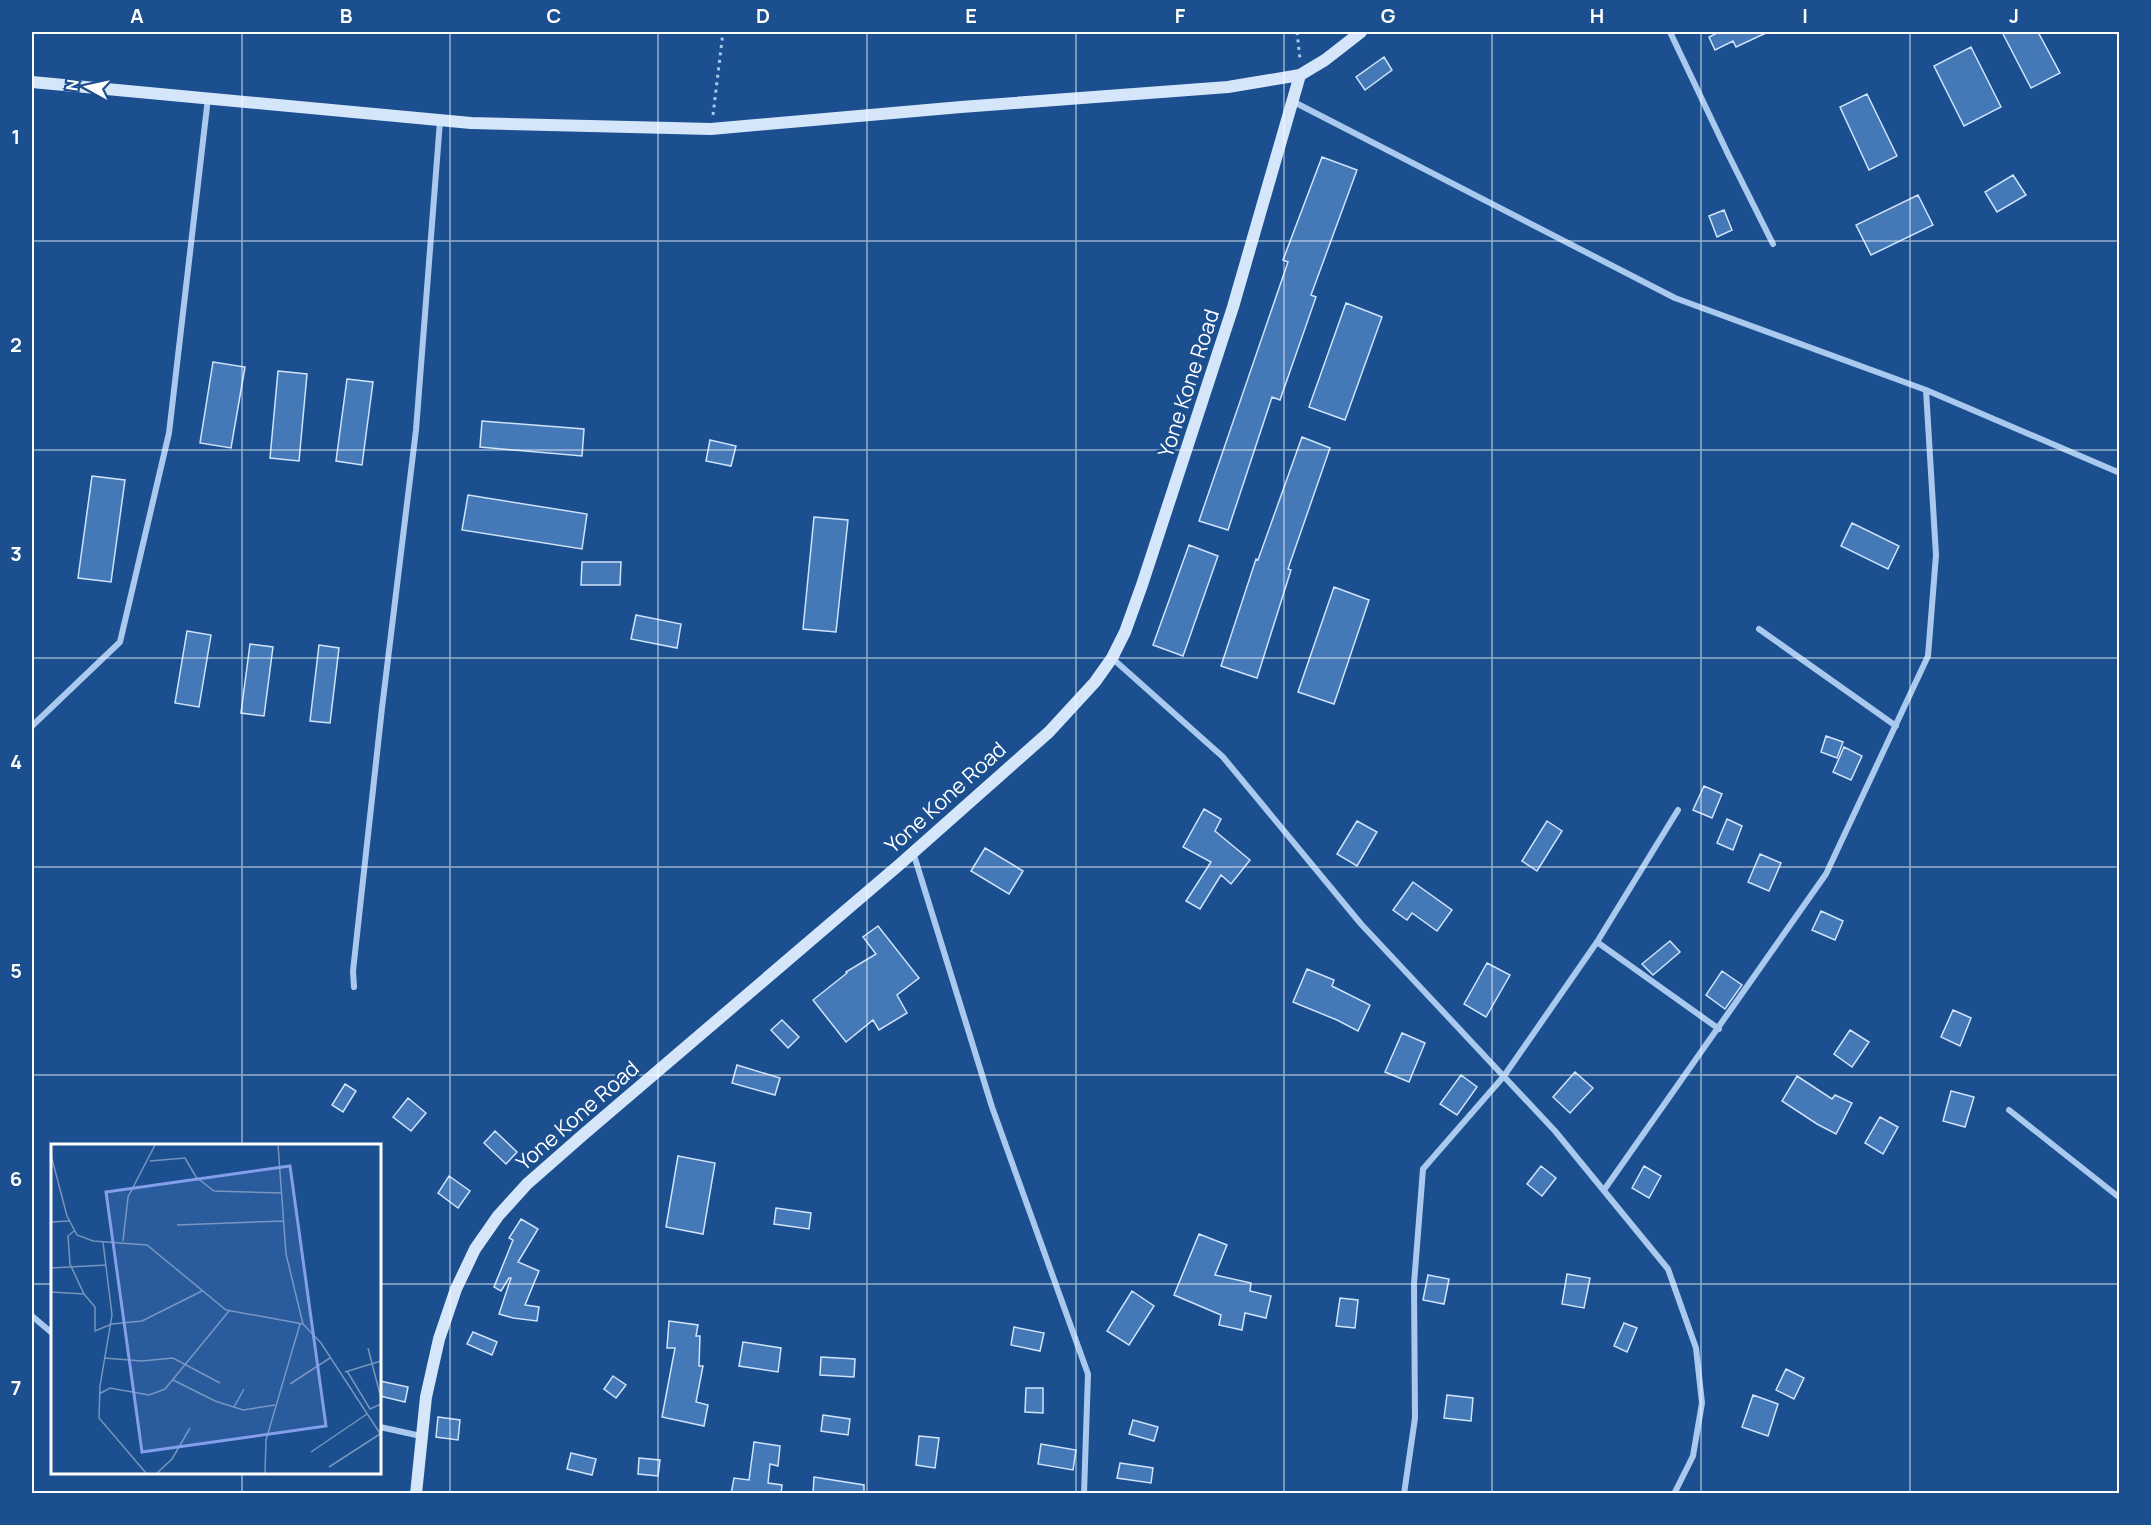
<svg xmlns="http://www.w3.org/2000/svg" width="2151" height="1525" viewBox="0 0 2151 1525" font-family="Manrope,sans-serif">
<rect width="100%" height="100%" fill="#1b4f8f"/>
<!-- building -->
<path fill="#4478b7" stroke="#cfe3fa" stroke-width="1.5" d="M1719 32H1768L1736 47 1733 41 1715 50 1709 37Z
M2002 32H2038L2060 73 2031 88Z
M1971 47 2001 107 1964 126 1934 66Z
M1384 57 1392 70 1365 90 1356 77Z
M1867 94 1897 156 1869 170 1840 107Z
M1322 157 1357 170 1311 295 1316 297 1280 400 1272 397 1228 530 1199 521 1288 262 1283 260Z
M2013 175 2026 195 1997 212 1985 192Z
M1918 195 1933 225 1871 255 1856 225Z
M1724 210 1732 230 1717 237 1709 216Z
M1346 303 1382 317 1345 420 1309 407Z
M213 362 245 367 231 448 200 443Z
M278 371 307 374 299 461 270 458Z
M347 379 373 382 362 465 336 461Z
M482 421 584 429 582 456 480 447Z
M1302 437 1330 448 1288 569 1291 570 1257 678 1221 666 1256 559 1258 560Z
M710 440 736 446 731 466 706 461Z
M92 476 125 480 111 582 78 578Z
M468 495 587 514 582 549 462 530Z
M814 517 848 520 836 632 803 629Z
M1852 523 1899 546 1888 569 1841 546Z
M1189 545 1218 556 1183 656 1153 645Z
M582 562H621L620 585H581Z
M1334 587 1369 600 1334 704 1298 692Z
M636 615 681 624 677 648 631 639Z
M187 631 211 635 199 707 175 703Z
M250 644 273 647 264 716 241 713Z
M319 645 339 648 330 723 310 721Z
M1826 736 1843 742 1837 758 1821 752Z
M1844 747 1862 756 1851 780 1833 772Z
M1704 786 1722 794 1712 818 1693 810Z
M1204 809 1221 819 1215 831 1250 860 1231 884 1221 875 1200 909 1186 901 1211 862 1183 847Z
M1727 819 1742 826 1733 850 1717 843Z
M1357 821 1377 832 1357 866 1337 854Z
M1547 821 1562 831 1537 871 1522 861Z
M985 848 1023 871 1009 894 971 871Z
M1760 854 1781 863 1769 891 1748 882Z
M1413 882 1452 910 1437 931 1412 913 1407 920 1393 910Z
M1821 911 1843 921 1835 940 1812 930Z
M878 926 919 978 897 995 907 1013 879 1030 873 1020 846 1042 813 1000 847 973 846 972 876 954 863 937Z
M1670 941 1680 952 1653 975 1642 964Z
M1487 963 1510 975 1486 1017 1464 1004Z
M1307 969 1334 980 1332 986 1370 1005 1358 1031 1337 1020 1293 1002Z
M1722 971 1742 985 1725 1009 1706 995Z
M1953 1010 1971 1018 1960 1046 1941 1037Z
M782 1020 799 1037 788 1048 771 1030Z
M1850 1030 1869 1042 1852 1067 1834 1054Z
M1402 1033 1425 1043 1409 1082 1385 1072Z
M737 1065 780 1078 775 1095 732 1083Z
M1575 1072 1593 1088 1570 1113 1553 1097Z
M1461 1075 1477 1087 1457 1115 1440 1104Z
M1797 1076 1832 1099 1835 1095 1852 1103 1836 1134 1817 1124 1782 1101Z
M345 1084 356 1091 343 1112 332 1105Z
M1951 1091 1974 1097 1965 1127 1943 1121Z
M408 1098 426 1113 411 1131 393 1117Z
M1880 1117 1898 1127 1883 1154 1865 1143Z
M495 1131 517 1152 506 1164 484 1143Z
M678 1156 715 1163 703 1234 666 1227Z
M1541 1166 1556 1178 1542 1196 1527 1184Z
M1644 1166 1661 1176 1649 1198 1632 1188Z
M449 1176 470 1191 458 1208 438 1193Z
M776 1208 811 1213 809 1229 774 1224Z
M521 1219 538 1229 518 1262 539 1271 525 1305 539 1307 537 1321 513 1318 499 1314 511 1278H509L501 1291 494 1287 513 1240 509 1238Z
M1199 1234 1227 1245 1215 1275 1251 1283 1250 1291 1271 1296 1266 1318 1245 1313 1242 1330 1219 1325 1221 1315 1174 1295Z
M1567 1274 1590 1278 1584 1308 1562 1304Z
M1428 1275 1449 1279 1444 1304 1423 1300Z
M1132 1291 1154 1306 1129 1345 1107 1331Z
M1340 1298 1358 1300 1355 1328 1336 1326Z
M669 1321 698 1325 696 1336H700L699 1366H703L696 1402 708 1405 704 1426 662 1417 675 1348H667Z
M1624 1323 1637 1328 1627 1352 1614 1346Z
M1014 1327 1044 1333 1040 1351 1011 1345Z
M473 1332 497 1342 492 1355 467 1344Z
M743 1342 781 1348 778 1372 739 1366Z
M821 1357 855 1359 854 1377 820 1375Z
M1786 1369 1804 1378 1794 1399 1776 1390Z
M613 1376 626 1385 616 1398 604 1389Z
M380 1381 408 1387 405 1402 380 1396Z
M1026 1388H1043V1413L1025 1412Z
M1447 1395 1473 1398 1471 1421 1444 1418Z
M1753 1395 1778 1404 1768 1436 1742 1427Z
M823 1415 850 1419 848 1435 821 1431Z
M438 1417 460 1420 458 1440 436 1437Z
M1133 1420 1158 1427 1154 1441 1129 1434Z
M919 1436 939 1438 935 1468 916 1465Z
M754 1442 780 1446 778 1466 770 1464 768 1483 782 1485 781 1494H731L734 1478 749 1480Z
M1041 1444 1076 1450 1073 1470 1038 1464Z
M571 1453 596 1459 592 1475 567 1469Z
M639 1458 660 1460 658 1476 638 1474Z
M1120 1463 1153 1468 1151 1483 1117 1478Z
M814 1477 864 1485V1494H813Z"/>
<g fill="none" stroke-linecap="round" stroke-linejoin="round">
<!-- path -->
<path stroke="#a9c9ee" stroke-width="3" stroke-dasharray="3 4.5" stroke-linecap="butt" d="M1297 32 1300 59
M713 115 723 32"/>
<!-- street -->
<path stroke="#a9c9ee" stroke-width="6" d="M1670 32 1728 154 1773 244
M1292 101 1675 298 1926 390 2120 473
M1759 629 1896 726
M1112 658 1223 757 1361 924 1555 1131 1668 1269 1696 1348 1702 1403 1693 1456 1674 1494
M32 726 120 642 169 433 208 98
M913 852 992 1107 1088 1374 1084 1494
M1597 942 1719 1029
M354 987 353 971 382 708 416 430 440 121
M2009 1110 2120 1198
M1604 1190 1826 874 1928 656 1936 555 1926 390
M32 1316 52 1333
M380 1427 421 1436
M1404 1494 1415 1418 1414 1284 1423 1169 1504 1076 1597 942 1678 810"/>
<!-- secondary -->
<path stroke="#d6e6fa" stroke-width="12" d="M32 82 471 123 711 129 961 107 1228 87 1300 75
M416 1494 426 1397 439 1339 456 1289 475 1249 498 1216 527 1184 584 1134 899 865 1049 732 1095 682 1112 658 1125 632 1142 585 1233 307 1300 75 1325 60 1361 32"/>
</g>
<!-- grid -->
<path fill="none" stroke="#fff" stroke-width="1.5" stroke-opacity="0.55" d="M242 32V1146M450 32V1494M658 32V1494M867 32V1494M1076 32V1494M1284 32V1494M1492 32V1494M1701 32V1494M1910 32V1494M32 241H2120M32 450H2120M32 658H2120M32 867H2120M32 1075H2120M32 1284H52M380 1284H2120M242 1472V1494"/>
<g text-anchor="middle" dominant-baseline="central" stroke-width="5" stroke-linejoin="round" paint-order="stroke">
<!-- street labels -->
<g font-size="21" fill="#fff" stroke="#1b4f8f">
<text transform="translate(1188 383) rotate(-72)">Yone Kone Road</text>
<text transform="translate(945 797) rotate(-42)">Yone Kone Road</text>
<text transform="translate(577 1115) rotate(-41)">Yone Kone Road</text>
</g>
</g>
<!-- overview -->
<g transform="translate(51 1144)">
<rect width="330" height="330" fill="#1b4f8f"/>
<path fill="none" stroke="#7695bc" stroke-width="1.5" d="M227 1 235 110 252 180M0 11 16 72 26 91 42 97 96 101 175 166 252 180 270 199 330 291M99 17 134 14 145 33 163 47 231 49M0 78 18 77M126 81 232 77M23 87 17 92 19 120 33 150 44 163V187L61 180 91 177 151 147M72 97 77 53 104 1M52 98 61 171 49 242 48 274 95 329M0 124 55 121M0 148 33 150M317 204 330 254M53 214 91 217 122 214 169 239M296 227 319 265 330 260M294 228 330 217M122 236 164 257 192 266 224 261M239 240 279 214M48 250 59 244 98 251 114 245 178 167M183 263 193 245M260 308 316 270M278 323 329 290M106 329 121 315 139 284M214 329 215 296 249 180"/>
<path fill="#839eea" fill-opacity="0.15" stroke="#839eea" stroke-width="3" d="M239 22 275 282 91 308 55 48Z"/>
<rect width="330" height="330" fill="none" stroke="#fff" stroke-width="3"/>
</g>
<!-- border -->
<rect width="2151" height="1525" fill="none" stroke="#1b4f8f" stroke-width="66"/>
<!-- north arrow -->
<g transform="translate(87 87) rotate(278)" stroke="#1b4f8f" stroke-width="4.5" paint-order="stroke">
<path d="M0-4.5L10 22L0 15L-10 22Z" fill="#ffffff"/>
<text y="-9" font-size="16" font-weight="bold" text-anchor="middle" fill="#ffffff">N</text>
</g>
<rect x="33" y="33" width="2085" height="1459" fill="none" stroke="#fff" stroke-width="2"/>
<g font-size="20" text-anchor="middle" font-weight="bold" fill="#fff">
<text x="137" y="23">A</text>
<text x="346" y="23">B</text>
<text x="554" y="23">C</text>
<text x="763" y="23">D</text>
<text x="971" y="23">E</text>
<text x="1180" y="23">F</text>
<text x="1388" y="23">G</text>
<text x="1597" y="23">H</text>
<text x="1805" y="23">I</text>
<text x="2014" y="23">J</text>
<text x="16" y="144">1</text>
<text x="16" y="352">2</text>
<text x="16" y="561">3</text>
<text x="16" y="769">4</text>
<text x="16" y="978">5</text>
<text x="16" y="1186">6</text>
<text x="16" y="1395">7</text>
</g>
</svg>
